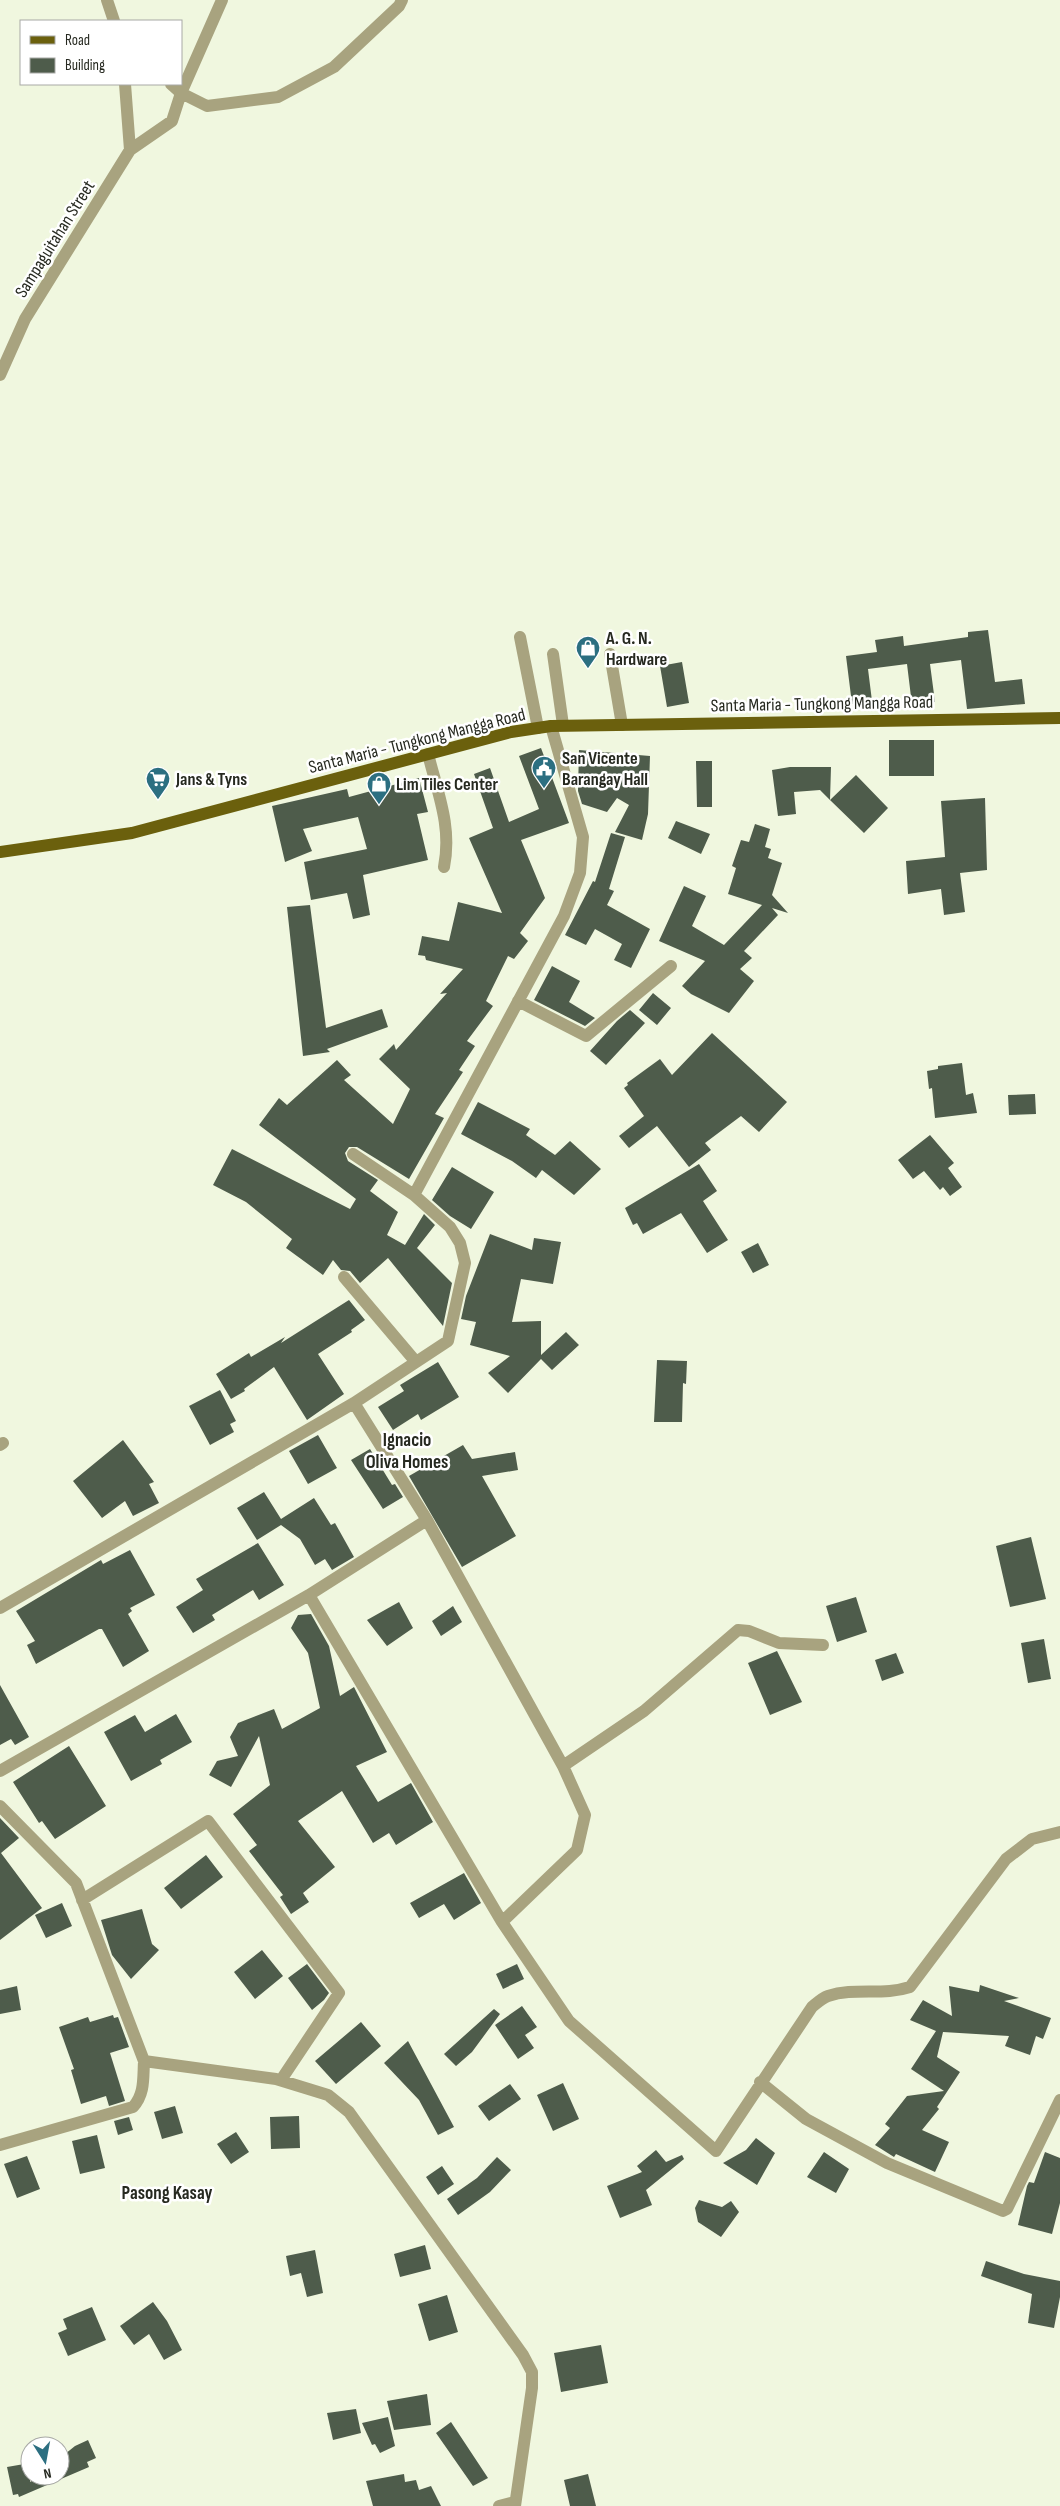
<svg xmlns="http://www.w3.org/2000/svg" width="1060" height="2506" viewBox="0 0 1060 2506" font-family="'Sofia Sans Condensed',sans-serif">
<rect width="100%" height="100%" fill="#f0f7df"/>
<!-- building -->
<path fill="#4e5c4b" d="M988 630 995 682 1022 679 1025 704 967 709 961 660 930 664 935 702 912 705 907 664 868 669 872 701 852 704 846 656 877 652 875 640 903 636 904 646 968 637V632Z
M682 662 689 703 667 707 660 666Z
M889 740H934V776H889Z
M541 748 569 823 521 840 545 898 520 933 528 941 514 959 508 956 486 1001 493 1006 467 1041 475 1046 459 1070 463 1072 435 1114 444 1118 409 1179 357 1147H349L345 1153 348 1161 378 1180 370 1191 398 1212 387 1235 405 1245 424 1214 435 1225 417 1248 452 1283 443 1326 388 1258 360 1283 350 1271 341 1270 333 1260 323 1275 286 1248 292 1239 246 1202 213 1185 232 1149 350 1209 356 1199 259 1125 279 1098 287 1105 337 1060 351 1075 344 1080 393 1124 410 1089 379 1059 394 1044 396 1050 447 993 440 994 463 969 426 960 425 956 418 955 422 936 449 941 458 902 502 913 469 838 493 828 474 774 490 768 509 822 539 809 519 756Z
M579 750 650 756 648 814 642 840 615 832 629 805 617 798 607 812 582 804 578 791Z
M696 761H712V807H697Z
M790 767H831L830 800 820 790 794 792 796 814 778 816 772 770Z
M856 775 888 808 864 833 830 800Z
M419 778 428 812 417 814 428 860 363 875 370 915 353 919 347 893 311 900 304 862 367 849 358 817 303 829 312 851 285 862 272 806 347 789 349 797Z
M985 798 987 870 960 873 965 912 944 915 941 889 908 894 906 861 945 857 941 801Z
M676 821 710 834 701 854 668 838Z
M755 824 770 829 765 847 771 849 768 858 782 863 772 895 788 913 772 908 778 915 744 951 752 958 740 969 754 981 729 1013 691 994 682 986 705 961 659 941 684 886 706 896 692 926 724 945 762 905 728 894 736 868 732 866 741 840 749 842Z
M611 833 625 837 609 889 614 891 607 905 650 929 631 968 614 960 622 944 595 929 586 945 565 935 593 881 595 882Z
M310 905 326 1028 382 1009 388 1027 327 1049 330 1052 303 1056 287 907Z
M552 966 580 981 569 1002 595 1018 585 1026 534 1000Z
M653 993 671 1008 657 1025 639 1010Z
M630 1010 645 1023 606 1065 590 1051 617 1021Z
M712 1033 787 1102 759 1132 741 1116 705 1143 711 1150 689 1167 657 1126 629 1148 619 1136 644 1116 624 1088 628 1085 627 1083 660 1059 672 1075Z
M962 1063 966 1095 973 1093 977 1113 935 1118 932 1088 929 1089 927 1071 938 1069V1066Z
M1035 1094 1036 1114 1009 1115 1008 1095Z
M478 1102 530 1129 526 1135 555 1155 570 1141 601 1169 574 1195 542 1170 536 1178 512 1161 461 1134Z
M930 1135 954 1163 948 1168 962 1187 950 1196 943 1187 940 1190 924 1171 913 1179 898 1160Z
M699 1164 717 1191 703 1201 728 1240 707 1253 681 1213 643 1234 637 1223 633 1225 625 1208Z
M452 1167 494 1192 471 1229 450 1216 432 1200Z
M490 1234 532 1250 534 1238 561 1242 553 1284 521 1279 512 1322 541 1321V1355L566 1332 579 1345 552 1370 541 1359 508 1393 488 1373 510 1356 470 1345 476 1322 461 1319 466 1296Z
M758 1243 769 1265 753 1273 741 1252Z
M349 1300 365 1320 351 1330 352 1332 318 1354 344 1394 307 1420 274 1367 244 1389 245 1391 231 1399 216 1374 249 1353 251 1357 285 1337 281 1343Z
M657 1360 687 1361 686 1384 683 1383 682 1422H654Z
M438 1362 459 1397 421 1420 418 1414 393 1430 378 1407 404 1391 400 1385Z
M220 1390 236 1421 230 1424 234 1432 210 1445 189 1406Z
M318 1435 337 1468 308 1484 289 1451Z
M123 1440 154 1482 149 1484 159 1503 133 1516 125 1501 102 1518 73 1481Z
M463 1445 472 1459 515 1452 518 1470 482 1476 516 1536 462 1567 409 1476Z
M370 1449 392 1485 395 1484 403 1497 383 1509 351 1460Z
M264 1492 281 1519 314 1498 331 1525 335 1523 354 1557 332 1570 325 1559 315 1565 300 1539 281 1525 257 1540 237 1508Z
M1031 1537 1046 1599 1010 1607 996 1546Z
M258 1543 284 1585 259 1600 253 1590 212 1615 215 1620 193 1633 176 1607 203 1590 196 1579Z
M130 1550 155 1595 130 1608 132 1611 128 1614 149 1651 123 1667 102 1629H99L36 1664 27 1645 35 1641 16 1611 101 1560 103 1564Z
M856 1597 867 1632 837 1642 826 1606Z
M399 1602 413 1628 387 1646 367 1620Z
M453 1606 462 1622 441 1636 432 1621Z
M311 1614 329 1646 340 1696 354 1687 387 1752 356 1766 378 1802 411 1783 433 1822 396 1845 389 1833 373 1843 342 1791 298 1821 335 1867 303 1893 309 1902 291 1914 280 1897 283 1895 249 1851 257 1845 233 1814 270 1785 259 1736 231 1787 209 1775 217 1761 238 1756 230 1737 238 1723 274 1709 282 1729 320 1708 308 1653 291 1628 298 1615Z
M1044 1639 1051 1679 1028 1683 1021 1643Z
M777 1651 802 1702 770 1715 748 1663Z
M896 1653 904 1673 882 1681 875 1660Z
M0 1685 29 1737 15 1745 11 1739 0 1745Z
M176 1714 192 1742 160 1760 162 1764 131 1781 104 1732 135 1715 145 1732Z
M69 1746 106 1806 55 1839 42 1821 39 1823 13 1782Z
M0 1818 19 1838 1 1853 42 1908 0 1940Z
M206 1855 223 1877 181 1909 164 1888Z
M464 1873 481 1903 454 1920 444 1904 419 1918 410 1903Z
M62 1903 72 1926 46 1938 35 1915Z
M142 1909 152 1944 159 1950 131 1979 112 1955 101 1920Z
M262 1950 283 1976 255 1999 234 1972Z
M307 1964 329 1993 324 2000 312 2010 288 1978Z
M517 1964 524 1979 503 1989 496 1974Z
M980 1985 1019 1998 1004 2001 1051 2018 1043 2039 1036 2036 1030 2055 1005 2046 1009 2036 943 2032 937 2057 960 2072 937 2107 939 2109 922 2130 949 2142 935 2172 896 2154 894 2157 875 2145 890 2128 885 2124 907 2096 944 2091 911 2069 936 2031 910 2020 923 2000 952 2016 949 1986 979 1992Z
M17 1986 21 2010 0 2014V1990Z
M522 2006 537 2027 525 2035 534 2048 518 2059 495 2025Z
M494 2009 500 2014 472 2052 456 2066 444 2054Z
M113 2015 114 2018 118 2017 129 2047 110 2053 125 2101 109 2106 106 2096 81 2104 71 2070 74 2069 59 2027 88 2017 90 2022Z
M361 2022 381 2046 336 2084 315 2061Z
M408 2041 454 2127 438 2135 419 2100 384 2063Z
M563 2083 579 2119 553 2131 537 2095Z
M510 2084 521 2099 489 2121 478 2106Z
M175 2106 183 2133 162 2139 154 2112Z
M299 2116 300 2148 271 2149 270 2117Z
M129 2117 133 2130 118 2135 114 2121Z
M236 2132 249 2152 231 2164 217 2144Z
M97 2135 105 2168 80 2174 72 2141Z
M756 2138 775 2153 757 2185 723 2163 746 2150Z
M656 2150 666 2162 682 2155 684 2159 646 2190 652 2205 620 2218 607 2186 642 2172 637 2166Z
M824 2152 849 2169 836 2193 807 2177Z
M1045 2152 1060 2158V2203L1052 2234 1018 2225 1027 2186 1029 2182 1034 2183Z
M27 2156 40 2189 17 2198 4 2164Z
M497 2157 511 2170 490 2192 458 2215 447 2199 477 2178Z
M442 2166 454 2184 438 2195 426 2177Z
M699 2200 722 2207 731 2201 739 2212 721 2237 698 2222 695 2208Z
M425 2245 431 2269 400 2277 394 2254Z
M315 2250 323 2293 307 2297 301 2273 290 2276 286 2256Z
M986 2261 1024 2274 1060 2281V2297L1054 2328 1028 2323 1032 2294 981 2276Z
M447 2295 458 2332 429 2341 418 2304Z
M153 2302 167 2321 182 2350 164 2360 149 2334 134 2345 120 2326Z
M92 2307 106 2340 68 2356 58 2333 67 2329 63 2319Z
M601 2345 608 2383 561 2392 554 2353Z
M427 2394 431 2425 394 2430 387 2401Z
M356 2409 361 2433 333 2440 327 2413Z
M388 2417 395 2446 380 2453 375 2444 372 2445 362 2423Z
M451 2422 488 2478 473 2486 436 2433Z
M88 2440 96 2458 87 2462 89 2467 19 2497 18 2494 13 2495 7 2467 30 2463V2482L38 2476H60V2458L75 2446Z
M404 2474 405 2482 416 2480 419 2490 431 2486 441 2506H373L366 2481Z
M588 2474 596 2506H570L564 2480Z"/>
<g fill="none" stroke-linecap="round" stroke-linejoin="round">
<!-- minor -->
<path stroke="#a8a37f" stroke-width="12" d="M107 0 114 21
M125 84 130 150
M171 84 181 93 207 106 278 97 334 67 399 6 402 0
M0 375 25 319 130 150 172 121 181 93 222 0
M520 637 538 728
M553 654 563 725
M610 654 622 725
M428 754C438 794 452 827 444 867
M518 1001 586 1036 671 966
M414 1195 564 916 580 873 583 837 551 726
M344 1277 416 1362
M354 1403 427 1520 563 1766 585 1815 577 1850 502 1922
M0 1445 3 1443
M309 1595 502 1922 569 2021 716 2151 812 2007C817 2003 822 1998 828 1996 855 1987 883 1996 910 1987L1006 1859 1032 1839 1060 1832
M0 1608 354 1403 448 1341 465 1263 460 1243 450 1227 414 1195 353 1154
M563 1766 644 1711 738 1630 749 1631 779 1643 823 1645
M0 1771 309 1595 427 1520
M0 1806 76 1883 144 2061 276 2079 328 2095 349 2112 523 2355 532 2372V2388L515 2506
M82 1900 208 1821 339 1993 281 2080
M760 2082 806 2119 887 2163 1003 2211 1007 2209 1060 2100
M0 2145 133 2107C145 2094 143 2078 144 2061
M499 2506 515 2502"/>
<!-- major -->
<path stroke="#6b600d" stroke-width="12" d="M0 852 132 833 511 732 551 726 1060 718"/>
</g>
<!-- icons -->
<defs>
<symbol id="shop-pin" viewBox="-11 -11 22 30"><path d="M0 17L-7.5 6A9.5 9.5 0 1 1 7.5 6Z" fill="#2c6f81" stroke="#fff"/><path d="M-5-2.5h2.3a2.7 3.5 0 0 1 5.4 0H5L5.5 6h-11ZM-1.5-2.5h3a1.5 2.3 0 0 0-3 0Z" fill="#fff"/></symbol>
<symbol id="civic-pin" viewBox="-11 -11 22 30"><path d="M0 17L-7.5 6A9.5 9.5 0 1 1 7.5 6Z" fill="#2c6f81" stroke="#fff"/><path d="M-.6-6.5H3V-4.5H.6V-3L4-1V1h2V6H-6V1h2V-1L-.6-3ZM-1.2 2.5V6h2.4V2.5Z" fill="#fff"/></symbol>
<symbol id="supermarket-pin" viewBox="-11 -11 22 30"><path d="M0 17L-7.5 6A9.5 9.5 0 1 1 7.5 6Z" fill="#2c6f81" stroke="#fff"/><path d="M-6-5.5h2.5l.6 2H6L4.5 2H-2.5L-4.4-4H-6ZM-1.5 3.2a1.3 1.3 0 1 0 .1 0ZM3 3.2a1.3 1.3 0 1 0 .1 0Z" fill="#fff"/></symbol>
</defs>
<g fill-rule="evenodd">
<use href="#shop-pin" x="574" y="634" width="28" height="38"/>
<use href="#civic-pin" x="530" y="754" width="28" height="38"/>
<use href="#supermarket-pin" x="144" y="765" width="28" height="38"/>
<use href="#shop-pin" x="365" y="770" width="28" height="38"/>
</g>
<g text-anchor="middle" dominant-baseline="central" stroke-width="5" stroke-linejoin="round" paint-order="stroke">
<!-- street labels -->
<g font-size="18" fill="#262920" stroke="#fff">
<text transform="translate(55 239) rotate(-58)">Sampaguitahan Street</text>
<text transform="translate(822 704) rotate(-1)">Santa Maria - Tungkong Mangga Road</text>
<text transform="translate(417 741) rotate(-14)">Santa Maria - Tungkong Mangga Road</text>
</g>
<!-- poi labels -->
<g font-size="18" font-weight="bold" fill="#262920" stroke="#fff" text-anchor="start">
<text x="606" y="638">A. G. N.<tspan x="606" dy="21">Hardware</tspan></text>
<text x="562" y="758">San Vicente<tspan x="562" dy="21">Barangay Hall</tspan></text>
<text x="176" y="779">Jans &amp; Tyns</text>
<text x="396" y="784">Lim Tiles Center</text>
</g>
<!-- neighbourhood labels -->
<g font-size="19" font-weight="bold" fill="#262920" stroke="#fff">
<text x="407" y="1440">Ignacio<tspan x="407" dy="22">Oliva Homes</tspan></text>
<text x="167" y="2193">Pasong Kasay</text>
</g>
</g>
<!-- legend -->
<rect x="20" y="20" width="162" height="65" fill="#ffffff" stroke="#a8a9a6"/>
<rect x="30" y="36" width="25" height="8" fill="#6b600d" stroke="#a8a9a6"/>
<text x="65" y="45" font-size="15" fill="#262920">Road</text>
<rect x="30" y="58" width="25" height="15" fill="#4e5c4b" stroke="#a8a9a6"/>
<text x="65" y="70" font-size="15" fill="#262920">Building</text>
<!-- north arrow -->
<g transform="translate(45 2461) rotate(169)"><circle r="24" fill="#ffffff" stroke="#a8a9a6"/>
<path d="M0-4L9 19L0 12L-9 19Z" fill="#2c6f81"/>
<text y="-8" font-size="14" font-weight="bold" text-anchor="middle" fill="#262920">N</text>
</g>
</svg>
